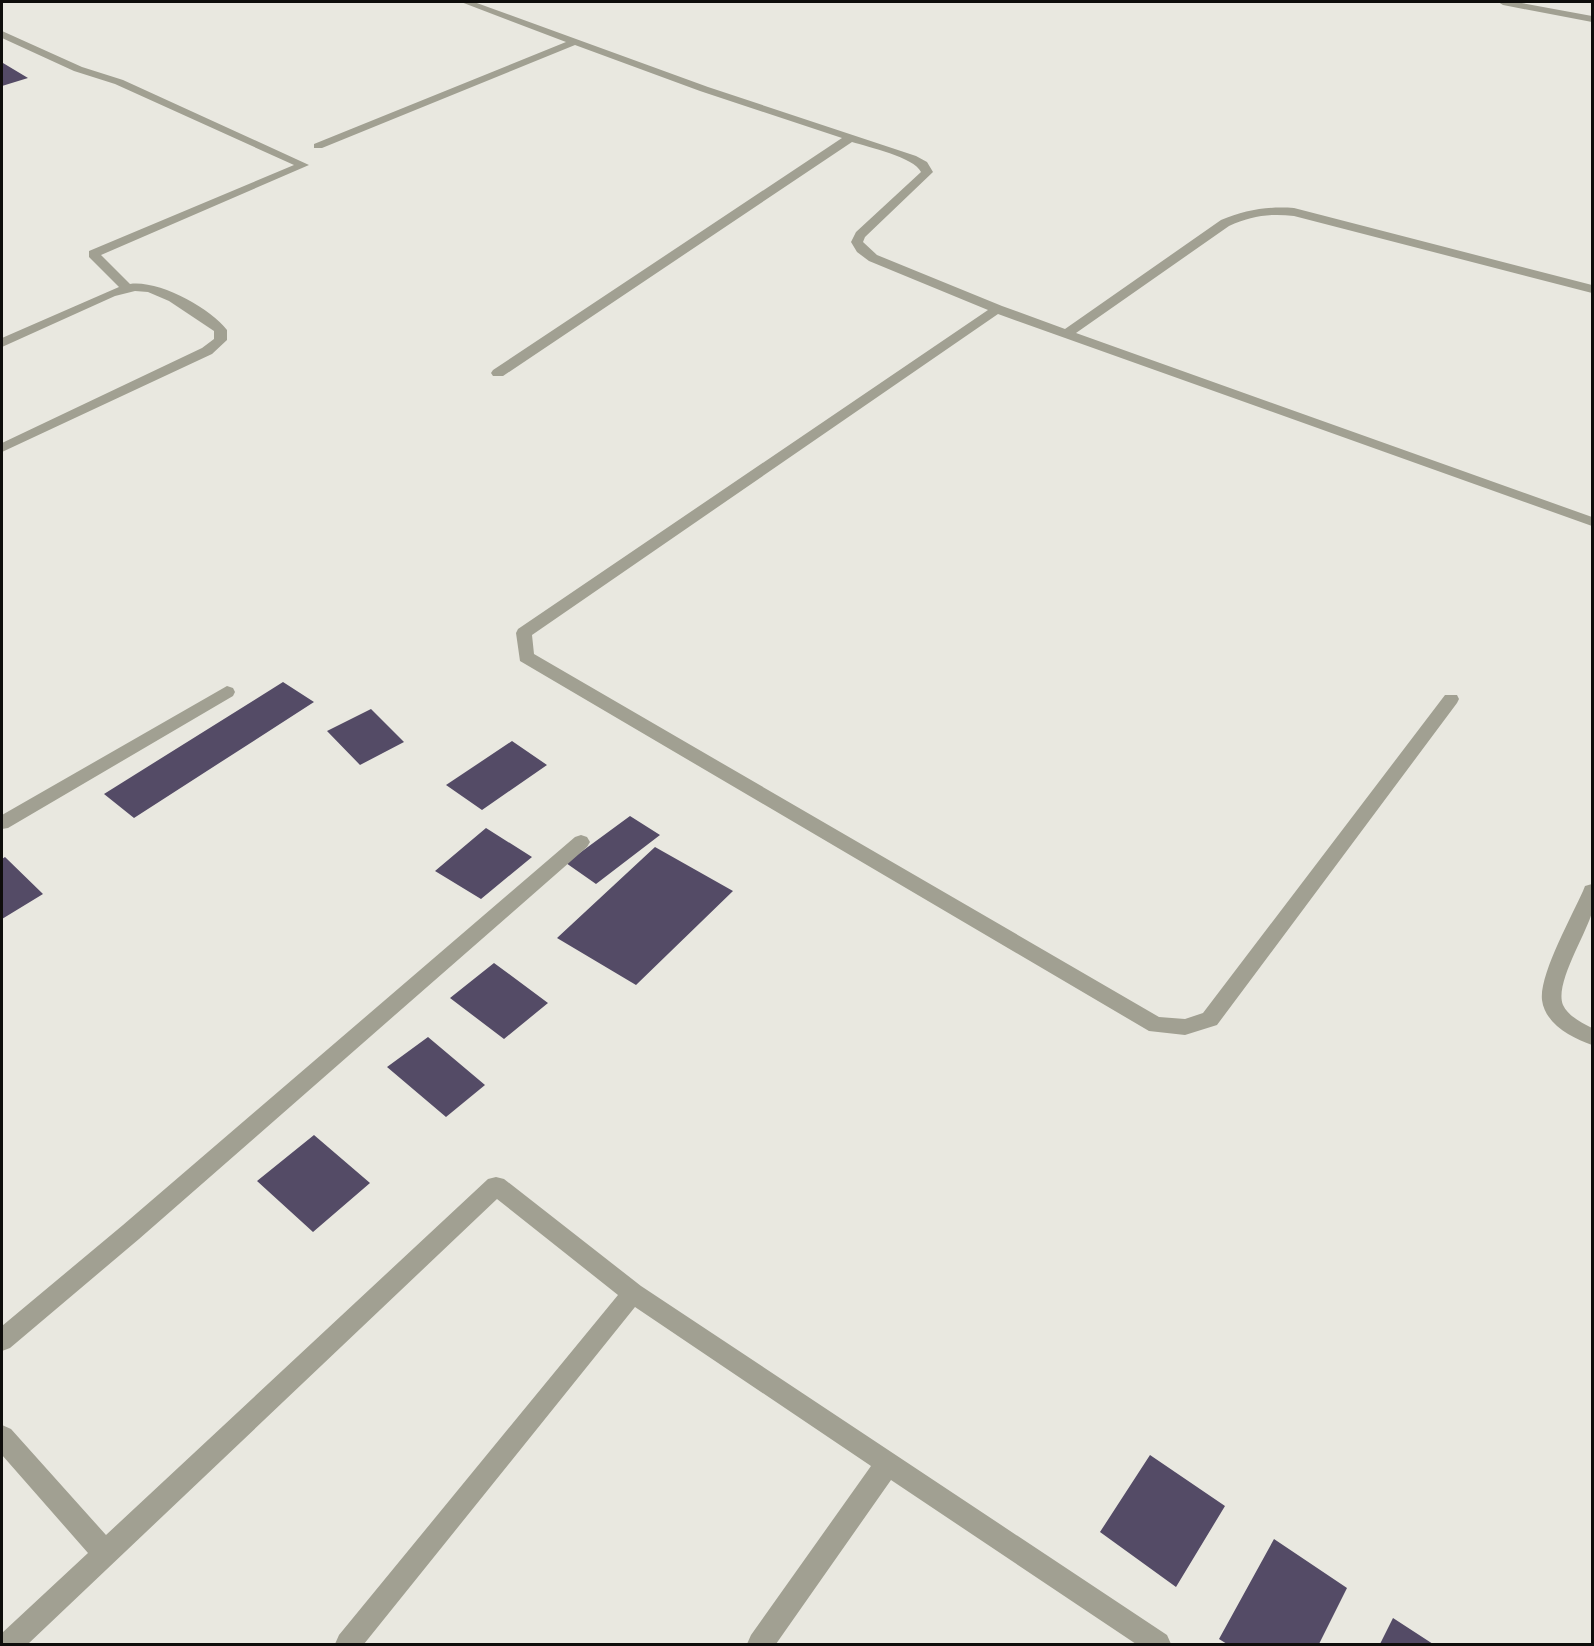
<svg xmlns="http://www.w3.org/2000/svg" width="1594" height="1646" viewBox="0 0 1594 1646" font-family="Barlow,sans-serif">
<rect width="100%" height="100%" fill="#e9e8e0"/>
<!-- building -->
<path fill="#544b66" d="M2 63H3L28 78 2 86Z
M283 682 314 702 134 818 104 794Z
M371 709 404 742 360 765 327 731Z
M512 741 547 765 482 810 446 785Z
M630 816 660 835 596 884 566 863Z
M486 828 532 857 481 899 435 871Z
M655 847 733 891 636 985 557 938Z
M5 857 43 894 2 919V859Z
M494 963 548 1003 504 1039 450 998Z
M428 1037 485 1085 446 1117 387 1067Z
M314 1135 370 1183 313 1232 257 1181Z
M1150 1455 1225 1506 1176 1587 1100 1532Z
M1274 1539 1347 1588 1319 1644H1227L1219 1639Z
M1393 1618 1433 1644H1380Z"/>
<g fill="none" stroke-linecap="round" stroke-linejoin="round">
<!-- minor -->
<path fill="#a1a092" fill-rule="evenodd" d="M461 2H474L708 87 916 156 927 162 933 172 865 237 863 242 877 255 1002 306 1065 329 1221 220C1245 210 1268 206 1294 208L1592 285V293L1294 216C1270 213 1251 216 1229 226L1076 333 1592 517V526L998 314 532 635 534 654 1159 1017 1185 1019 1203 1013 1445 695H1457L1459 699 1457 703 1217 1025 1185 1035 1149 1031 520 661 516 633 518 629 988 310 869 261 857 252 851 242 856 232 921 172C914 157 868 147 852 142L503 376H493L491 373 493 370 842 138 700 91 575 45 322 148H314V144L566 42Z
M1498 2H1516L1592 16V22L1503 5Z
M2 31 82 67 123 80 309 165 101 255 130 284C159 280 210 308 227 330V340L212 354 2 452V443L202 348 214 339V331L169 301 148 292 135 291 115 296 2 347V338L119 287 89 257V251L294 165 115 84 74 71 2 38Z
M227 686 233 688 235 692 233 696 8 828 2 829V815Z
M581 835 587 837 590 842 587 847 139 1239 10 1348 2 1351V1326L123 1225 575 837Z
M1592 884C1593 892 1594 904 1592 912 1587 933 1554 984 1563 1005 1568 1016 1582 1023 1592 1028V1045C1572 1038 1545 1024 1542 1000 1539 975 1572 916 1583 891L1585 886Z
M496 1177 504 1179 641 1286 1167 1635 1171 1644H1136L891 1480 776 1644H747L751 1635 871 1466 635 1307 364 1644H335L339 1635 618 1295 497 1199 28 1644H2V1633L88 1553 2 1455V1425L11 1429 106 1535 488 1179Z"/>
</g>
<!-- border -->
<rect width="1594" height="1646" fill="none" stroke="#0e0d0b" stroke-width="6"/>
</svg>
